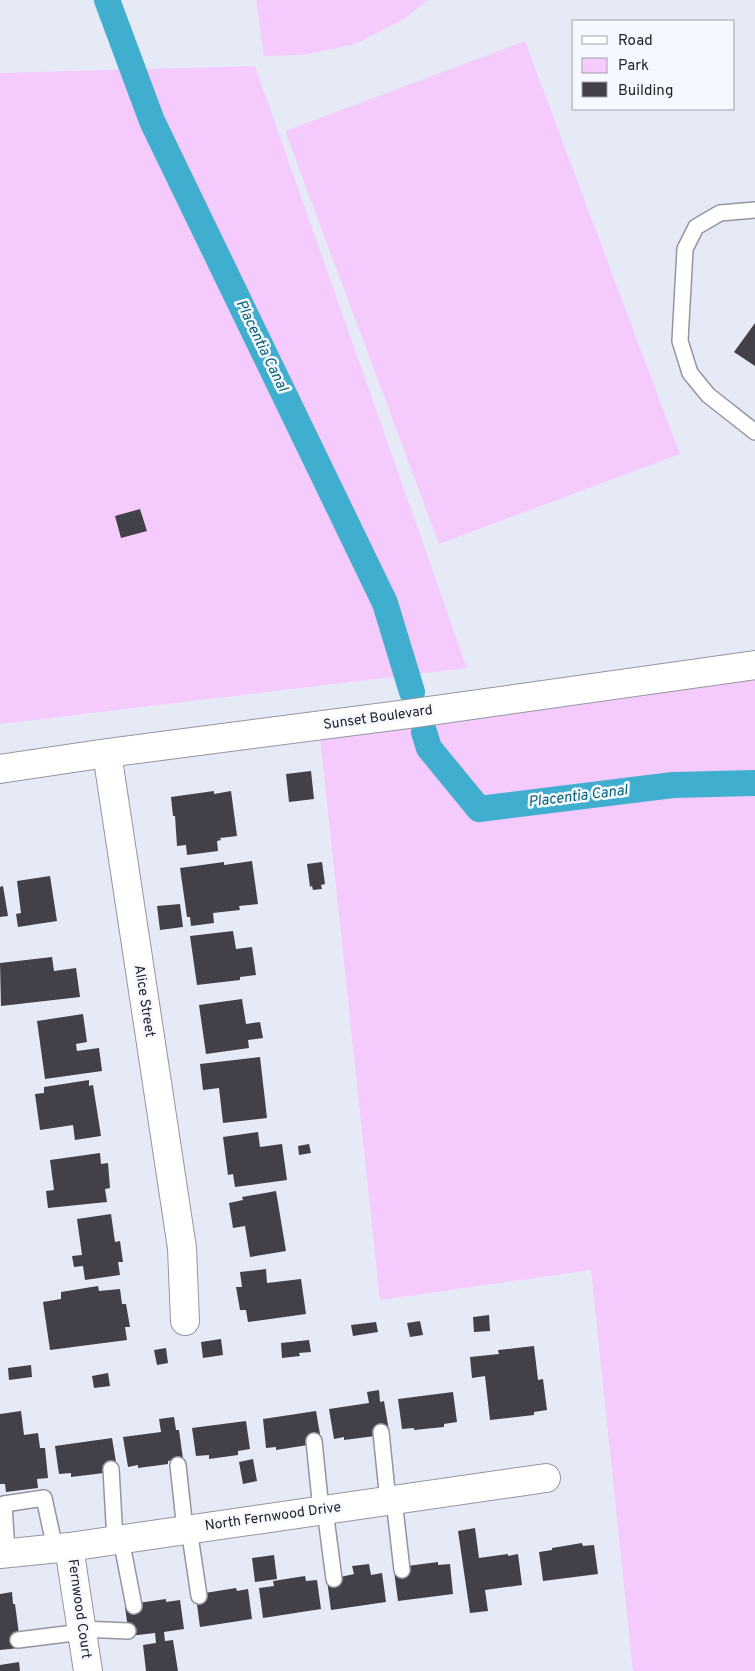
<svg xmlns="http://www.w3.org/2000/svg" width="755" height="1671" viewBox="0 0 755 1671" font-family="Overpass,sans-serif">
<rect width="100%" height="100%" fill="#e6eaf6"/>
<!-- green -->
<path fill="#f5cbfd" d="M256 0H428L404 19 355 44 303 55 264 56Z
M525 41 680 454 439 544 285 131Z
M255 66 467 668 0 724V73Z
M755 676V1671H633L591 1270 380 1300 320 737Z"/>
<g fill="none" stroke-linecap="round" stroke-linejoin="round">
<!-- canal -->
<path stroke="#40aecf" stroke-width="26" d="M107 0 152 121 385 603 412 692
M424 732 429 748 479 809 673 785 755 783"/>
</g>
<!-- building -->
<path fill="#424049" d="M755 323V366L734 352Z
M140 509 147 531 121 538 115 516Z
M311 771 314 799 289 802 286 774Z
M214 791V794L231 791 237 836 220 838 221 840 217 841 218 851 187 855 186 845 177 846 175 816H173L171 797Z
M252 861 258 904 239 906 240 910 213 913 214 923 191 926 190 917H187L180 868 224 862V865Z
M322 862 325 884 321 885 322 889 313 890 312 886 310 887 307 864Z
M50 876 57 921 18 927 16 914 21 913 17 881Z
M3 886 8 916 0 917V887Z
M180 904 183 927 160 930 157 906Z
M233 931 236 949 252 947 256 975 240 977V980L197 985 190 936Z
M52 957 54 971 76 968 80 997 1 1006 0 963Z
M242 999 246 1024 260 1022 263 1038 248 1040 249 1048 206 1054 199 1005Z
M83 1014 87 1042 76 1044 77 1051 99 1048 102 1071 45 1079 37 1021Z
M260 1057 267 1118 223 1123 219 1088 203 1090 200 1064Z
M89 1080V1086L93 1085 101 1136 75 1140 73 1125 40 1130 35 1094 44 1093V1087Z
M258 1132 260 1147 282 1144 287 1180 235 1187 233 1174 228 1175 223 1137Z
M309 1144 311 1153 299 1155 298 1146Z
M100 1153 101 1164 108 1163 110 1188 105 1189 107 1202 48 1208 46 1191 54 1190 50 1160Z
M276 1191 286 1251 250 1257 245 1226 233 1228 229 1203 243 1200 242 1197Z
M111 1214 115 1242 120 1241 123 1262H118L120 1275 85 1280 83 1266 74 1267 72 1256 82 1255 77 1219Z
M266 1269 267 1283 301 1279 306 1314 248 1322 246 1310H240L236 1287H242L240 1272Z
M98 1286 99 1291 120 1289 122 1304H126L130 1327H125L127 1340 50 1350 43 1302 61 1299V1292Z
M489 1315 490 1331 474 1332 473 1317Z
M420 1321 423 1335 410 1337 407 1323Z
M376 1322 378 1332 353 1336 351 1325Z
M221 1339 223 1355 203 1358 201 1342Z
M309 1340 311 1352 299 1353 300 1356 282 1358 281 1343Z
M534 1346 538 1380 543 1379 547 1410 534 1412V1415L490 1420 485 1376 472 1378 470 1357 499 1354 498 1350Z
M166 1348 168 1363 157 1365 154 1350Z
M31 1365 32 1377 9 1380 8 1368Z
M108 1373 110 1386 94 1388 92 1376Z
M379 1390 380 1402 384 1401 389 1431 375 1433V1436L344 1440V1437L334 1439 329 1409 369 1403 367 1392Z
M453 1392 457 1422 444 1424V1427L414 1430V1428L402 1429 398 1399Z
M21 1411 24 1435 38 1433 40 1448H45L48 1478 37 1479 38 1488 6 1492 5 1484H0V1414Z
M316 1411 321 1440 308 1445 276 1450V1447L266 1448 263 1419Z
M174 1417 176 1430H179L183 1459 168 1461V1464L138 1468V1465L128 1467 123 1437 161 1432 159 1419Z
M246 1421 250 1449 238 1451V1455L209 1459V1455L196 1456 192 1428Z
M112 1438 117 1468 104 1473 71 1477V1473L59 1474 55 1446Z
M253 1459 257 1481 243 1484 239 1462Z
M475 1528 479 1558 508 1554V1556L518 1554 522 1585 485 1590 488 1611 470 1613 458 1531Z
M582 1543 583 1546 594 1545 598 1574 543 1581 539 1552 552 1550V1548Z
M274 1555 277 1579 255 1582 252 1558Z
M438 1562V1565L450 1564 453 1594 398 1601 394 1571 408 1569 407 1566Z
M369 1564 371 1575 382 1573 386 1602 331 1610 327 1580 354 1574 352 1566Z
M305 1576 306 1581 317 1580 321 1609 263 1618 259 1588 274 1586 273 1581Z
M236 1588 237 1591 248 1589 252 1619 200 1627 196 1597 205 1593Z
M12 1592 13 1604H15L19 1634H17L19 1648 0 1650V1594Z
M166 1599V1602L180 1600 184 1629 164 1632 165 1641 173 1640 178 1671H146L143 1645 156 1643 155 1633 129 1636 125 1607 139 1605 138 1603Z
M19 1662 20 1671H0V1665Z"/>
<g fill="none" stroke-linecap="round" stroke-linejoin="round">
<defs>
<path id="service" d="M755 210 720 213 696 227 685 249 680 341 690 373 708 395 755 432
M381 1432 388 1501
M314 1441 321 1510
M178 1465 185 1530
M111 1469 115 1540
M394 1500 402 1570
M325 1510 334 1579
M189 1529 199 1596
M121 1539 134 1606
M7 1553 4 1504 44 1498 55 1548
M81 1629 128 1631
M18 1640 82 1632"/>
<path id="minor" d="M107 753 182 1248 185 1321
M0 769 107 753 408 714 755 665
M69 1547 88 1671
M0 1554 69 1547 546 1478"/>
</defs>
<!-- service casing -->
<use href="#service" stroke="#9296a0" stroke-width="18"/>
<!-- minor casing -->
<use href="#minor" stroke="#9296a0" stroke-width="30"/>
<!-- service -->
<use href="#service" stroke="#fff" stroke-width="15"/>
<!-- minor -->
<use href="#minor" stroke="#fff" stroke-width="28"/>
</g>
<g text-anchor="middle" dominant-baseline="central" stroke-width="5" stroke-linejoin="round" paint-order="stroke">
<!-- street labels -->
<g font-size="14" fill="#212327" stroke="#f5f8ff">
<text transform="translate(378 718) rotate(-8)">Sunset Boulevard</text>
<text transform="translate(144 1001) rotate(81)">Alice Street</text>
<text transform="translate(273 1517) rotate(-8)">North Fernwood Drive</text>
<text transform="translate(79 1609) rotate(82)">Fernwood Court</text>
</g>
<!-- water labels -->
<g font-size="15" font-style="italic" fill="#046178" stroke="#f5f8ff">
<text transform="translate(261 346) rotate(64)">Placentia Canal</text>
<text transform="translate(578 797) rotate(-7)">Placentia Canal</text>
</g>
</g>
<!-- legend -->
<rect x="572" y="20" width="162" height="90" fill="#f5f8ff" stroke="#a0a3a9"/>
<rect x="582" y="36" width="25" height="8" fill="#ffffff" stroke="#a0a3a9"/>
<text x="618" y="45" font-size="15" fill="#212327">Road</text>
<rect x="582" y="58" width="25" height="15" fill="#f5cbfd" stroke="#a0a3a9"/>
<text x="618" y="70" font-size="15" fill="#212327">Park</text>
<rect x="582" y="82" width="25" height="15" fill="#424049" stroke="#a0a3a9"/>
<text x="618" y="95" font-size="15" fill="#212327">Building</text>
</svg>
